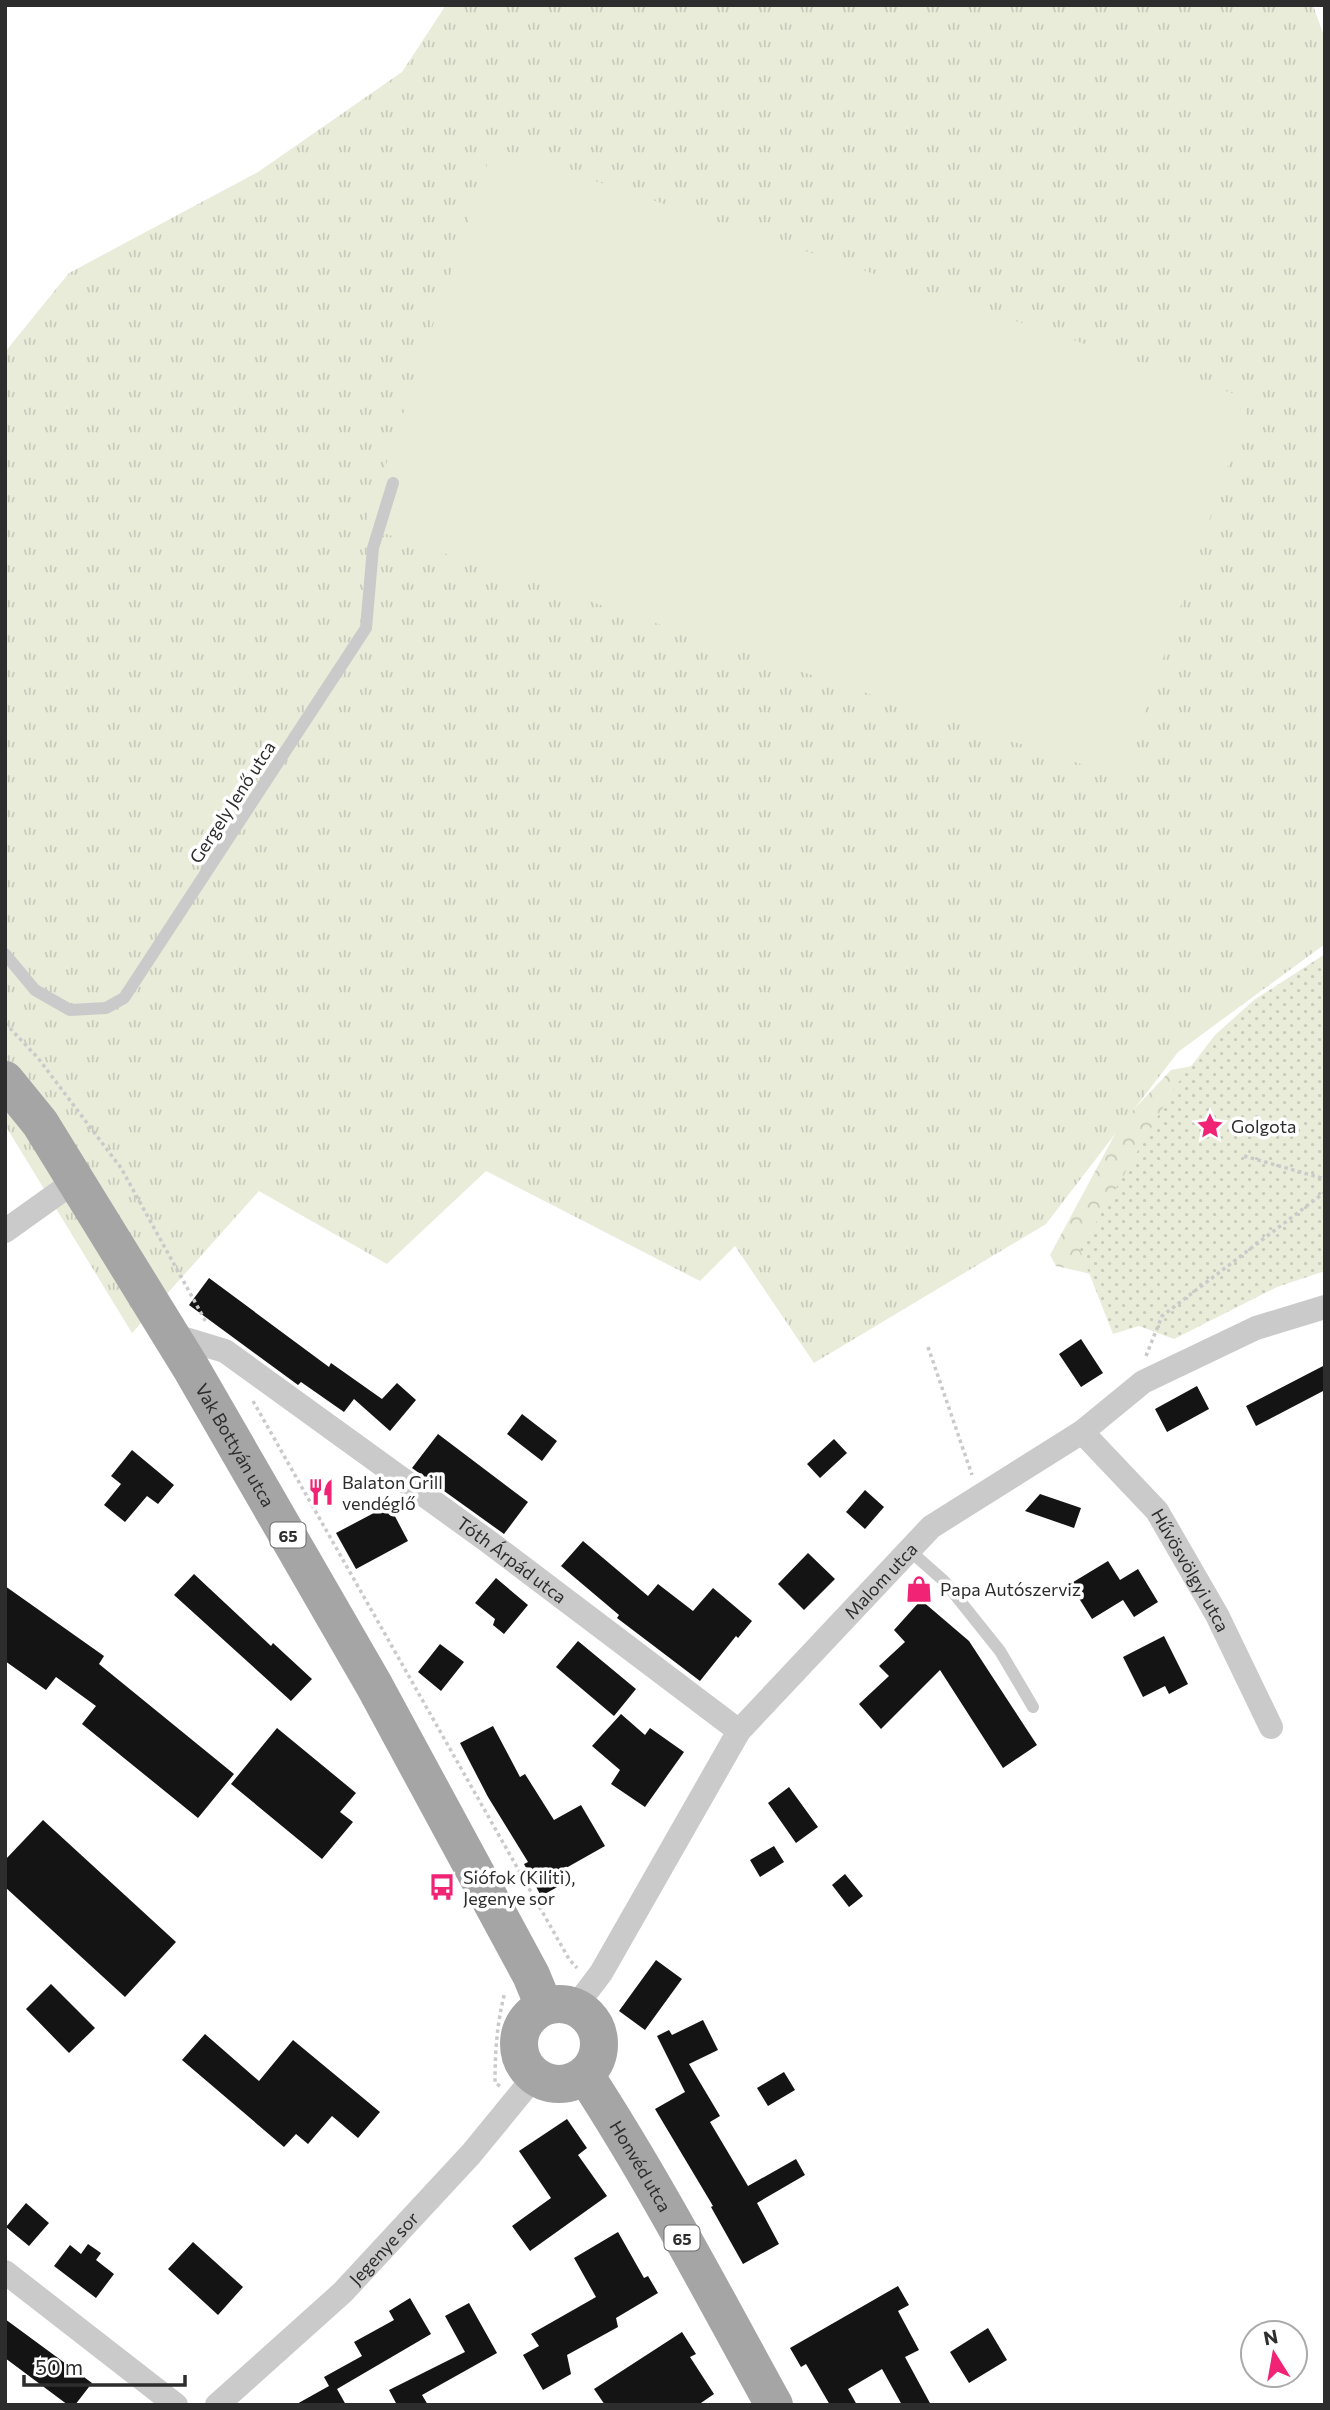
<svg xmlns="http://www.w3.org/2000/svg" width="1330" height="2410" viewBox="0 0 1330 2410" font-family="Commissioner,sans-serif">
<defs>
<pattern id="grass-tufts" width="24" height="20" patternUnits="userSpaceOnUse" patternTransform="scale(1.75)"><rect width="24" height="20" fill="#e9ecd9"/><path d="M3 7l-1-3M5 7V3M7 7l1-3M15 17l-1-3M17 17v-4M19 17l1-3" fill="none" stroke="#c8cbbb"/></pattern>
<pattern id="forest-crowns" width="20" height="18" patternUnits="userSpaceOnUse" patternTransform="scale(1.75)"><rect width="20" height="18" fill="#e9ecd9"/><path d="M2 6a3 3 0 1 1 6 0M12 15a3 3 0 1 1 6 0" fill="none" stroke="#c8cbbb"/></pattern>
<pattern id="garden-dots" width="8" height="8" patternUnits="userSpaceOnUse" patternTransform="scale(1.75)"><rect width="8" height="8" fill="#e9ecd9"/><path d="M2 2h.1M6 6h.1" fill="none" stroke="#c8cbbb" stroke-width="1.8" stroke-linecap="round"/></pattern>
</defs>
<rect width="100%" height="100%" fill="#fff"/>
<!-- grass -->
<path fill="url(#grass-tufts)" d="M446 5H1313L1325 39V944L1178 1052 1046 1224 814 1363 735 1246 700 1281 486 1171 387 1264 259 1191 132 1333 5 1125V352L69 273 258 172 402 72Z"/>
<!-- forest -->
<path fill="url(#forest-crowns)" d="M1203 1064 1091 1274 1056 1266 1050 1255 1121 1123 1171 1070Z"/>
<!-- garden -->
<path fill="url(#garden-dots)" d="M1325 954V1271L1277 1287 1174 1339 1139 1326 1113 1334 1080 1250 1175 1087 1215 1035 1254 1000Z"/>
<!-- pitch -->
<path fill="#e9ecd9" d="M493 147 1250 399 1123 778 365 527Z"/>
<!-- building -->
<path fill="#141414" d="M209 1278 329 1367 331 1363 382 1399 397 1383 416 1400 390 1431 354 1399 344 1412 301 1382 298 1385 189 1305Z
M1081 1339 1103 1373 1081 1387 1059 1354Z
M1325 1365V1390L1256 1426 1246 1406Z
M1197 1386 1209 1409 1167 1432 1155 1409Z
M522 1414 557 1441 542 1461 507 1434Z
M438 1434 528 1502 504 1534 412 1468Z
M834 1439 847 1453 820 1478 807 1464Z
M132 1450 174 1485 158 1504 147 1496 125 1522 104 1505 121 1484 111 1476Z
M865 1490 884 1507 865 1529 846 1512Z
M1040 1494 1081 1508 1074 1528 1025 1511Z
M389 1505 408 1541 356 1569 336 1533Z
M583 1541 648 1596 658 1584 693 1611 713 1588 752 1621 738 1638 736 1636 700 1681 617 1618 619 1615 561 1566Z
M808 1553 835 1579 804 1610 778 1584Z
M1108 1561 1120 1580 1138 1569 1158 1602 1134 1617 1123 1600 1092 1619 1070 1584Z
M194 1574 271 1646 273 1643 312 1679 291 1701 174 1595Z
M496 1578 528 1605 504 1634 493 1625 495 1619 475 1603Z
M5 1586 104 1656 99 1664 234 1774 198 1818 82 1724 96 1706 56 1677 46 1690 5 1661Z
M921 1600 969 1641 1037 1745 1003 1768 940 1670 881 1729 859 1704 889 1676 879 1666 905 1642 894 1630Z
M1164 1636 1188 1684 1169 1694 1165 1686 1143 1697 1123 1657Z
M578 1641 636 1689 614 1716 556 1667Z
M440 1644 464 1662 441 1691 418 1672Z
M621 1714 645 1735 650 1728 684 1752 645 1807 611 1784 620 1770 592 1746Z
M493 1726 520 1777 525 1774 554 1820 581 1805 605 1846 566 1868 572 1879 541 1896 524 1864 528 1862 488 1797 460 1743Z
M277 1728 356 1793 340 1812 353 1822 322 1859 231 1784Z
M789 1787 818 1827 796 1843 768 1803Z
M43 1820 176 1942 125 1997 5 1887V1860Z
M774 1846 784 1862 760 1877 750 1860Z
M845 1874 863 1896 849 1907 832 1885Z
M656 1960 682 1979 645 2030 619 2011Z
M51 1984 95 2028 69 2053 26 2009Z
M703 2020 718 2050 689 2064 720 2116 710 2122 748 2186 796 2159 805 2175 757 2203 779 2244 743 2264 711 2207 713 2206 655 2109 685 2092 657 2036 669 2030 672 2035Z
M205 2034 259 2081 293 2040 380 2112 358 2138 332 2116 308 2144 296 2134 284 2147 182 2060Z
M784 2072 795 2090 768 2106 757 2088Z
M567 2119 587 2148 578 2155 607 2196 530 2251 512 2226 551 2198 519 2151Z
M26 2203 49 2223 29 2246 6 2227Z
M618 2232 644 2278 648 2276 658 2293 616 2318 618 2327 567 2355 571 2374 543 2390 523 2355 539 2346 531 2334 596 2297 574 2258Z
M193 2242 243 2287 218 2315 168 2269Z
M88 2244 101 2253 96 2260 114 2274 96 2298 54 2266 70 2245 81 2254Z
M898 2286 909 2305 898 2311 919 2350 905 2357 931 2405H902L882 2369 848 2389 857 2405H830L806 2364 801 2367 790 2348Z
M410 2298 431 2334 337 2389 346 2405H295L329 2386 324 2377 362 2356 354 2342 394 2320 389 2311Z
M469 2303 497 2353 422 2395 428 2405H397L389 2390 465 2352 445 2316Z
M5 2319 92 2383 75 2405H68L5 2358Z
M988 2328 1007 2360 969 2383 950 2352Z
M682 2332 696 2354 690 2357 714 2394 698 2405H605L594 2389Z"/>
<g fill="none" stroke-linecap="round" stroke-linejoin="round">
<!-- path -->
<path stroke="#cacaca" stroke-width="3.5" stroke-dasharray="3.5 3.5" stroke-linecap="butt" d="M5 1023 38 1058 121 1168 206 1322
M1244 1156 1325 1179
M928 1347 972 1475
M1146 1356 1162 1316 1325 1192
M253 1401 569 1959 577 1968
M500 2086 495 2083C495 2051 497 2022 505 1992"/>
<!-- lane -->
<path stroke="#cacaca" stroke-width="12" d="M5 954 35 990 70 1010 106 1008 124 998 366 628 373 548 393 483
M909 1550 944 1581 1000 1651 1033 1707"/>
<!-- street -->
<g stroke="#cacaca" stroke-width="24">
<path d="M5 1231 75 1181"/>
<path id="s1" d="M172 1335 225 1351 489 1542 739 1731"/>
<path id="s2" d="M1082 1432 1157 1511 1217 1615 1271 1727"/>
<path id="s3" d="M575 2007 601 1973 739 1731 931 1527 1082 1432 1143 1382 1256 1328 1325 1307"/>
<path d="M5 2272 176 2405"/>
<path id="s4" d="M217 2405 343 2292 471 2154 535 2076"/>
</g>
<!-- primary -->
<g stroke="#a5a5a5" stroke-width="38">
<path id="s5" d="M5 1080 40 1123 191 1368 374 1685 531 1975 544 2006"/>
<circle cx="559" cy="2044" r="40"/>
<path id="s6" d="M585 2075C654 2181 713 2294 774 2405"/>
</g>
</g>
<!-- icons -->
<defs>
<symbol id="sight-bare" viewBox="-9 -9 18 18"><path d="M0-6L1.8-2.2L6-1.7L2.9 1.2L3.7 5.4L0 3.3L-3.7 5.4L-2.9 1.2L-6-1.7L-1.8-2.2Z" fill="#f02375" stroke="#fff" stroke-width="2.5" paint-order="stroke"/></symbol>
<symbol id="restaurant-bare" viewBox="-9 -9 18 18"><path d="M-5-6h1v4h1v-4h1v4h1v-4h1v5L-1.5 .5V6h-2V.5L-5-1ZM5-6V6H3V1.5H1.5Q1.5-4 5-6Z" fill="#f02375" stroke="#fff" stroke-width="2.5" paint-order="stroke"/></symbol>
<symbol id="shop-bare" viewBox="-9 -9 18 18"><path d="M-5-2.5h2.3a2.7 3.5 0 0 1 5.4 0H5L5.5 6h-11ZM-1.5-2.5h3a1.5 2.3 0 0 0-3 0Z" fill="#f02375" stroke="#fff" stroke-width="2.5" paint-order="stroke"/></symbol>
<symbol id="bus-bare" viewBox="-9 -9 18 18"><path d="M-5-6H5V4H4V6H2V4H-2V6H-4V4H-5ZM-3.5-4V0h7V-4ZM-3.5 1.2v1.5H-2V1.2ZM2 1.2v1.5H3.5V1.2Z" fill="#f02375" stroke="#fff" stroke-width="2.5" paint-order="stroke"/></symbol>
</defs>
<g fill-rule="evenodd">
<use href="#sight-bare" x="1191" y="1107" width="38" height="38"/>
<use href="#restaurant-bare" x="302" y="1473" width="38" height="38"/>
<use href="#shop-bare" x="900" y="1570" width="38" height="38"/>
<use href="#bus-bare" x="423" y="1868" width="38" height="38"/>
</g>
<g text-anchor="middle" dominant-baseline="central" stroke-width="7" stroke-linejoin="round" paint-order="stroke">
<!-- shield labels -->
<g fill="#fff" stroke="#6c6c6c" stroke-width="2">
<rect x="270.5" y="1522.5" width="35" height="25" rx="5"/>
<rect x="664.5" y="2225.5" width="35" height="25" rx="5"/>
</g>
<g font-size="16" font-weight="bold" fill="#2d2d2d">
<text x="288" y="1535">65</text>
<text x="682" y="2238">65</text>
</g>
<!-- street labels -->
<g font-size="18" fill="#2d2d2d" stroke="#fff">
<text transform="translate(232 802) rotate(-57)">Gergely Jenő utca</text>
<text stroke="none"><textPath href="#s5" startOffset="432">Vak Bottyán utca</textPath></text>
<text stroke="none"><textPath href="#s1" startOffset="410">Tóth Árpád utca</textPath></text>
<text stroke="none"><textPath href="#s2" startOffset="177">Hűvösvölgyi utca</textPath></text>
<text stroke="none"><textPath href="#s3" startOffset="528">Malom utca</textPath></text>
<text stroke="none"><textPath href="#s6" startOffset="107">Honvéd utca</textPath></text>
<text stroke="none"><textPath href="#s4" startOffset="229">Jegenye sor</textPath></text>
</g>
<!-- poi labels -->
<g font-size="18" fill="#2d2d2d" stroke="#fff" text-anchor="start">
<text x="1231" y="1126">Golgota</text>
<text x="342" y="1482">Balaton Grill<tspan x="342" dy="21">vendéglő</tspan></text>
<text x="940" y="1589">Papa Autószerviz</text>
<text x="463" y="1877">Siófok (Kiliti),<tspan x="463" dy="21">Jegenye sor</tspan></text>
</g>
</g>
<!-- border -->
<rect width="1330" height="2410" fill="none" stroke="#2d2d2d" stroke-width="14"/>
<!-- north arrow -->
<g transform="translate(1274 2354) rotate(349)"><circle r="33" fill="#ffffff" stroke="#ababab" stroke-width="2"/>
<path d="M0-5L12 26L0 18L-12 26Z" fill="#f02375"/>
<text y="-10" font-size="19" font-weight="bold" text-anchor="middle" fill="#2d2d2d">N</text>
</g>
<!-- scale -->
<path d="M24 2375v10h161v-10" fill="none" stroke="#2d2d2d" stroke-width="3.5"/>
<text x="35" y="2375" font-size="21" fill="#2d2d2d" stroke="#ffffff" stroke-width="5" paint-order="stroke">50 m</text>
</svg>
